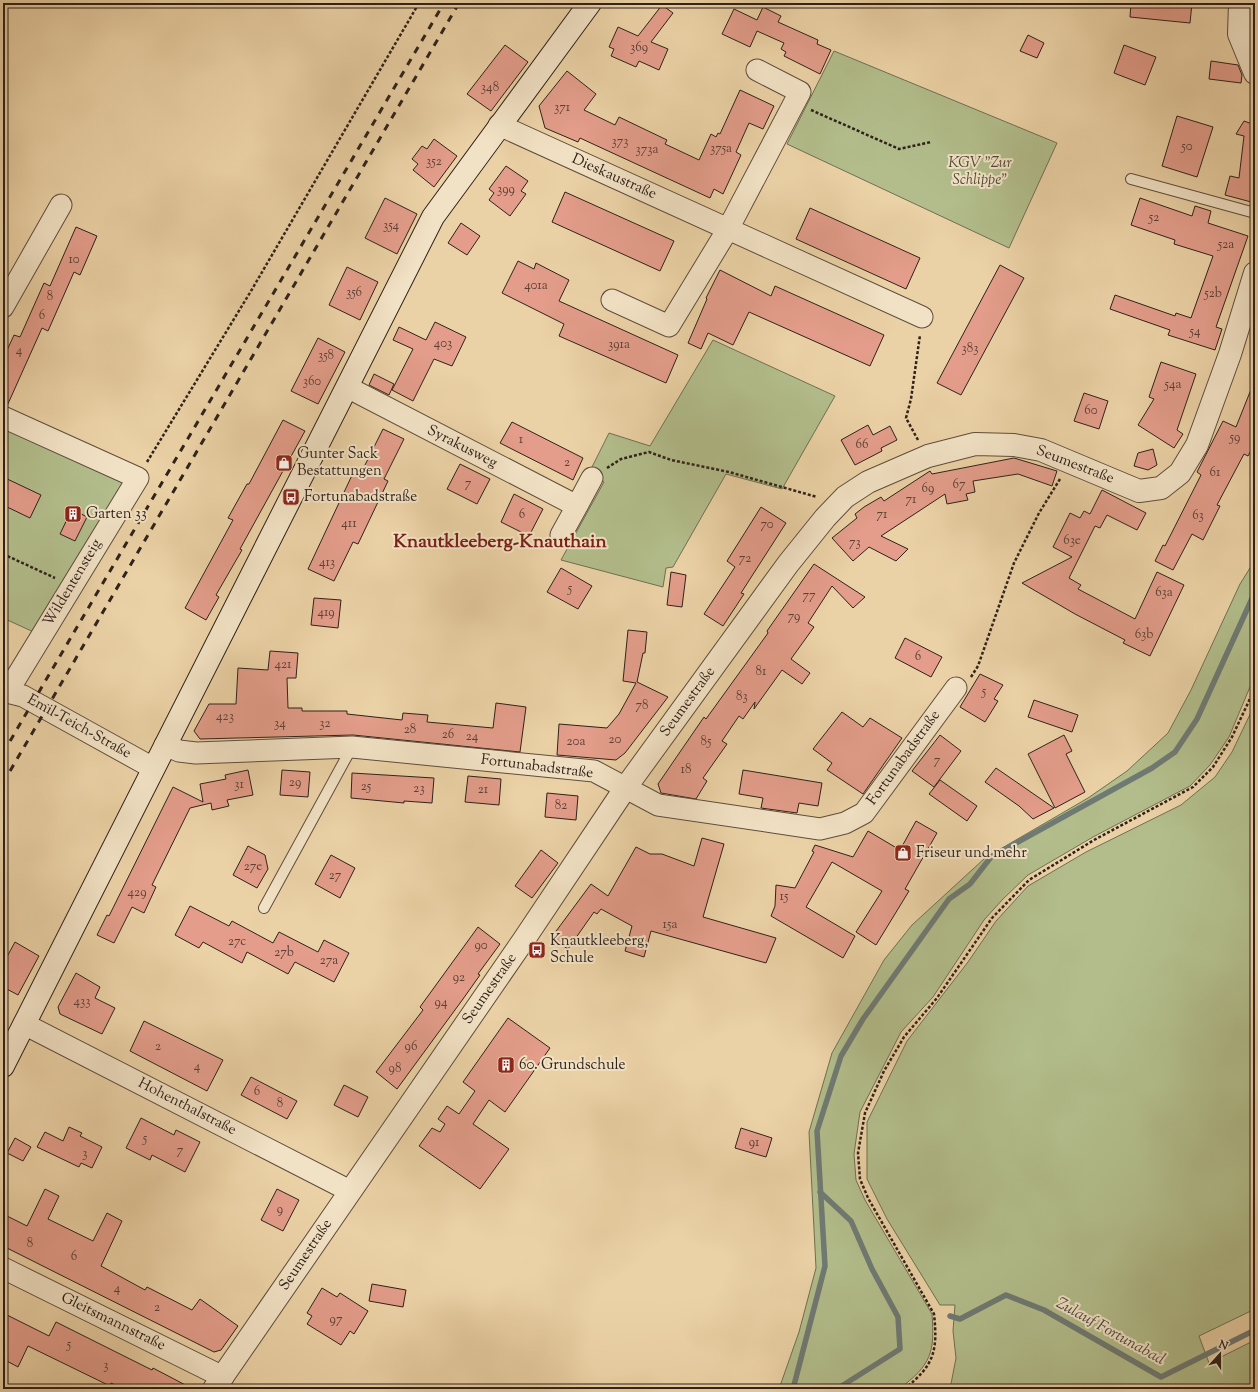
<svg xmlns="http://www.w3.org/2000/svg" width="1258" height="1392" viewBox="0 0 1258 1392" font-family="'Sorts Mill Goudy',serif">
<rect width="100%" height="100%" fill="#ebd2a6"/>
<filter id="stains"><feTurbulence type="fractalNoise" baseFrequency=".005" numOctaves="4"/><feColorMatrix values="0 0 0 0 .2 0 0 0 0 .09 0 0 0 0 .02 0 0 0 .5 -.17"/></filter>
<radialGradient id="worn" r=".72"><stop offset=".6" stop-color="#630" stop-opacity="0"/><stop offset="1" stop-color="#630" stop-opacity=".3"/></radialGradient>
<!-- green -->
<path fill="#b2bd8b" stroke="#706f52" d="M834 51 1057 143 1009 248 787 144Z
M713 340 835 396 782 489 726 474 673 567 666 568 663 587 561 560 604 482 590 471 609 433 650 446Z
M3 425 127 480 38 634 3 618Z
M1255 560V675L1229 737 1210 765 1190 786 1093 837 1028 875 1003 899 984 920 933 997 901 1032 860 1112 854 1154 856 1180 865 1200 932 1314C935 1353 931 1365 899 1389H779L799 1332 816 1268 809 1132 832 1053 884 960 912 925 985 858 1088 798 1127 771 1168 733 1191 690 1240 584Z
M1255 704V1309L1199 1336 1209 1363 1255 1340V1389H950L956 1358 953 1331 955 1305H940L887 1219 867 1179V1122L907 1041 968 962 996 921 1028 886 1086 852 1181 805 1215 777 1232 752Z"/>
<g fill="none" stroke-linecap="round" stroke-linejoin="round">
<!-- stream -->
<path stroke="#6f7a73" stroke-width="5.5" d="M820 1192 851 1221 872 1269 898 1317 900 1349 837 1389
M950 1316 960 1319 1006 1295 1044 1310 1161 1377 1255 1330
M793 1389 825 1266 817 1131 841 1056 863 1019 949 899 970 884 991 857 1152 768 1175 752 1197 719 1255 592"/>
</g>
<!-- building -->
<path fill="#e39d8a" stroke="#2f211a" d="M1131 3H1192L1190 23 1130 17Z
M662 5 673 13 651 42 668 49 659 70 639 61 636 67 611 56 614 49 609 47 618 27 638 36Z
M763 7 781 16 778 22 818 40 817 44 831 50 820 74 784 56 786 52 781 49 784 43 757 31 750 47 722 34 734 9 757 20Z
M1028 35 1044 43 1037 58 1020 51Z
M505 45 528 62 491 111 467 94Z
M1124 45 1156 57 1145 85 1114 73Z
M1211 61 1238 65 1242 75 1241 83 1209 79Z
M567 71 596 94 584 110 615 125 619 117 667 140 665 144 699 160 711 134 716 137 718 133 720 134 740 90 774 106 763 129 749 123 736 152 741 155 723 194 714 189 710 198 580 138 578 142 545 128 539 106Z
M1177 116 1213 127 1197 177 1162 166Z
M1244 121 1255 125V203L1225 195 1230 176 1239 178 1244 136 1236 134Z
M434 139 457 156 434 187 413 170 418 164 412 159 422 146 427 149Z
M506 166 528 181 521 191 526 194 510 216 489 200 494 193 489 189Z
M565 192 674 241 660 271 552 222Z
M385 198 417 214 397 254 365 238Z
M1140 198 1192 216 1195 206 1211 211 1208 223 1248 236 1216 327 1222 329 1215 350 1168 335 1170 330 1110 309 1115 295 1175 316 1176 313 1191 318 1213 256 1174 244 1175 240 1131 225Z
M810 208 920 258 906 289 796 239Z
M461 223 480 236 467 255 448 243Z
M76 227 97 236 80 275 74 272 48 331 42 328 7 406 3 405V359L14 335 20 337 44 283 50 286Z
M518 261 534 269 536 263 569 280 559 301 678 355 666 383 559 336 564 324 502 293Z
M1000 265 1024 278 961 395 937 383Z
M347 267 378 282 360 320 329 305Z
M720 270 771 296 775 286 884 335 870 366 749 312 733 345 708 333 701 349 688 343 707 299 706 298Z
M435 322 466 337 452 366 434 359 413 401 392 390 413 349 393 340 399 327 426 340Z
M318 338 345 352 318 404 291 391Z
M1161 362 1196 374 1177 430 1183 434 1174 448 1138 425 1154 399 1149 397Z
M374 374 394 384 389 395 369 385Z
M1254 382 1255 443 1248 456 1244 454 1217 505 1220 506 1203 540 1192 534 1173 570 1155 561 1163 545 1165 546 1201 475 1197 472 1223 421 1236 427Z
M1084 393 1108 401 1099 429 1074 421Z
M283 420 305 431 240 549 242 550 216 595 219 597 206 620 185 608 233 520 228 518 247 484H249Z
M512 422 583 458 573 480 500 443Z
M868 425 873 435 890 426 897 440 881 448 882 451 855 465 841 440Z
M383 429 404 439 384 479 388 481 358 544 353 542 334 581 308 569 354 471 359 474 363 469Z
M1153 449 1157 465 1148 470 1134 466 1138 453Z
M1014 458 1057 471 1052 486 1018 474 973 481 975 492 966 494 968 500 947 504 945 494 881 536 908 549 896 561 869 547 853 561 832 538 857 518 855 514 864 507 881 497 884 501 930 471 932 474Z
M460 464 490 479 477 504 447 489Z
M3 477 41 495 30 518 3 505Z
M1102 490 1146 513 1137 530 1107 515 1100 528 1095 526 1069 578 1081 585 1078 589 1135 619 1157 572 1184 585 1150 656 1123 643 1125 640 1075 614 1022 583 1072 557 1053 547 1070 513 1080 518 1084 511 1090 514Z
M514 494 543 509 529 536 501 522Z
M761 507 786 523 741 593 744 594 723 626 704 614 735 567 727 561Z
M72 509 87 517 75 541 60 534Z
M814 564 865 597 853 608 832 586 808 623 814 627 791 659 810 673 802 684 782 670 754 709 755 702 743 719 739 716 722 741 727 744 703 778 707 781 696 799 661 793 658 784 704 717 706 719 768 633 767 631Z
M561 568 592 586 578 609 547 592Z
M671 572 686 575 682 607 667 605Z
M314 598 341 600 338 628 311 625Z
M628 630 647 632 645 653H643L637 682 668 697 625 753 616 760 557 755 559 724 607 728 619 714 636 683 623 681Z
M905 638 942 657 931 677 895 658Z
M270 651 298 653 296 678H287L288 708H302V711H347V714L402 720 403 713 428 715 427 722 493 728 496 703 526 707 520 752 353 735 200 739 194 731 209 704H236L238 668 268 670Z
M980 674 1003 685 994 699 998 701 985 722 960 707Z
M1034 700 1078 715 1072 732 1028 717Z
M842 712 863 727 870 718 902 738 863 794 827 770 832 763 813 749Z
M940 735 961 751 934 787 912 771Z
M1064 735 1072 751 1066 754 1085 792 1055 808 1028 754Z
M996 768 1054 808 1033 819 1019 806 985 782Z
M248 770 253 795 227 800 229 806 212 810 211 803 190 808 152 885 156 887 144 913 132 907 114 943 97 935 107 915 109 916 173 787 203 802 200 784 226 779 225 775Z
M282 770 310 772 308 797 280 795Z
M743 770 822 783 818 806 799 803 797 813 761 808 763 798 739 794Z
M352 773 434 778 432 803 404 801V803L351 798Z
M468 776 501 779 499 805 465 802Z
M940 780 977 806 967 821 929 794Z
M547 793 578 796 576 820 545 817Z
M916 821 937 833 905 889 909 891 876 945 856 932 882 891 832 862 806 907 855 936 843 958 771 916 775 906 776 885 795 888 814 852 812 851 815 845 853 857 868 831 900 850Z
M702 838 724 844 703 917 776 938 766 963 651 931 644 957 625 951 632 926 601 909 597 914 594 912 568 949 551 938 591 884 608 896 636 847 650 854H662L694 866Z
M248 846 265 855 268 869 257 888 233 875Z
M541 850 558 863 532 898 515 886Z
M331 855 355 868 340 898 315 884Z
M190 906 229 926 232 921 273 943 279 932 318 952 324 940 349 953 334 982 295 962 288 974 247 952 242 963 203 942 199 948 175 935Z
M478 927 500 944 478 974 480 975 463 999 397 1089 376 1072 423 1010 420 1007Z
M15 942 39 956 18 995 3 987V964Z
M76 973 100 987 95 998 115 1008 102 1034 60 1014 58 1007Z
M508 1018 550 1048 505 1112 489 1100 473 1124 509 1149 480 1189 419 1146 432 1128 440 1132 445 1124 438 1119 447 1106 459 1114 475 1091 463 1082Z
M144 1021 223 1060 207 1091 130 1051Z
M251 1077 297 1101 287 1119 241 1095Z
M344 1085 368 1097 358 1117 334 1105Z
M141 1118 174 1135 176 1130 200 1142 185 1172 152 1155 150 1160 126 1148Z
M69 1127 82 1133 80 1136 102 1147 92 1168 81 1163 79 1167 37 1147 45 1132 63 1141Z
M741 1128 772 1138 766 1157 735 1148Z
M15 1138 31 1147 23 1161 7 1153Z
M45 1189 59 1196 48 1219 93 1241 107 1213 122 1221 101 1266 145 1290 147 1287 192 1310 200 1299 238 1326 221 1350 214 1352 3 1246V1214L27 1226Z
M277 1189 299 1200 283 1231 261 1220Z
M372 1284 406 1290 403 1307 369 1301Z
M322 1288 337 1297 340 1293 368 1311 354 1334 350 1331 341 1345 307 1324 312 1316 307 1313Z
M3 1313 49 1336 56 1322 152 1370 153 1368 193 1389H124L111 1383 110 1386 28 1346 18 1367 3 1359Z"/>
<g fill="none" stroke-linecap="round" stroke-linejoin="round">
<defs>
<path id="service" d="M1131 179 1255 213
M264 908 352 747"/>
<path id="minor" d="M499 125 922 317
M612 300 669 326 728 229 800 92 757 70
M3 307 61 205
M347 387 577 506 561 535
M3 417 138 478 8 691
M577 506 592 478
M3 691 23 696 153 768
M165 745 179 751 196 753 352 747 594 771 658 805 820 829 845 823 864 813 956 688
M24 1024 350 1191
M3 1268 223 1377"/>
<path id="tertiary" d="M1240 3 1239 34 1255 73
M214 1389 523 941 626 787 788 564 825 518 845 497 868 482 928 456 975 444 1014 445 1041 450 1139 491 1161 488 1180 473 1197 445 1230 354 1255 273"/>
<path id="secondary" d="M3 1066 433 217 590 3"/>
</defs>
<!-- service casing -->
<use href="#service" stroke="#5e4d3d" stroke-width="12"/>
<!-- minor casing -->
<use href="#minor" stroke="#5e4d3d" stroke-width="23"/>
<!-- tertiary casing -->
<use href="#tertiary" stroke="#5e4d3d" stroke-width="24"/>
<!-- secondary casing -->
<use href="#secondary" stroke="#2f211a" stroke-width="24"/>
<!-- path -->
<path stroke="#2f211a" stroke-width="2.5" stroke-dasharray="3 2" stroke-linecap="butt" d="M811 110 899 149 931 142
M918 440 906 418 911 399 920 335
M147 462 251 291 419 3
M607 468 621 459 649 452 671 460 729 472 817 497
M3 554 55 578
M971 677 978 666 1014 563 1039 513 1060 479
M904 1389C934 1366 938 1351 934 1314L868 1198 860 1179 858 1153 865 1113 884 1071 904 1037 937 998 992 918 1029 880 1094 840 1193 787 1213 767 1232 737 1255 688"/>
<!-- service -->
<use href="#service" stroke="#f2e2c5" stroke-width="10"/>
<!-- minor -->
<use href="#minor" stroke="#f2e2c5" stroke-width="21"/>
<!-- tertiary -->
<use href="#tertiary" stroke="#f2e2c5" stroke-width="22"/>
<!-- secondary -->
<use href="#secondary" stroke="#f2e2c5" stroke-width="22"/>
<!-- rail -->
<path stroke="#2f211a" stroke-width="3" stroke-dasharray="7 7" stroke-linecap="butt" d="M3 753 444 3
M3 783 459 3"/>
</g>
<!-- icons -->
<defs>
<symbol id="shop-square" viewBox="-11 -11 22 22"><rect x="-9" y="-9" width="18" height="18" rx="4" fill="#8f2418" stroke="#f2e2c5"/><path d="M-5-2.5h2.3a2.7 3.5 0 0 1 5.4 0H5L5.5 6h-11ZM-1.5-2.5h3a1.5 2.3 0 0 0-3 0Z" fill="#fff"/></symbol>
<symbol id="bus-square" viewBox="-11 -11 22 22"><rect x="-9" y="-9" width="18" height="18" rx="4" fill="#8f2418" stroke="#f2e2c5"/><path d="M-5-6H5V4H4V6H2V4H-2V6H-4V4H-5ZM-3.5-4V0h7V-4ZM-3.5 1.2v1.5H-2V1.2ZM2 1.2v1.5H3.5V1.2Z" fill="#fff"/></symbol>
<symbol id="building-square" viewBox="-11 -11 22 22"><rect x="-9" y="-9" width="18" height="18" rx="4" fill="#8f2418" stroke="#f2e2c5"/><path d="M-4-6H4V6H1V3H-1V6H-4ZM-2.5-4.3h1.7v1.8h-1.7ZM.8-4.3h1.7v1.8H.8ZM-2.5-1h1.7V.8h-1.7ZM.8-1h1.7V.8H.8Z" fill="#fff"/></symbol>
</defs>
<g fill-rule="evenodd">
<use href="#shop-square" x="274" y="453" width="20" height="20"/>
<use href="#bus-square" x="281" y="487" width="20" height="20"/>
<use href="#building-square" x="63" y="504" width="20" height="20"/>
<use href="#shop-square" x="893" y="843" width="20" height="20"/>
<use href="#bus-square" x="527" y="940" width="20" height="20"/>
<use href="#building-square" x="496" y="1055" width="20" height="20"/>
</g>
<g text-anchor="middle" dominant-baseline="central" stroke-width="4" stroke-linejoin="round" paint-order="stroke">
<!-- number labels -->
<g font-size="13" fill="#5c4036">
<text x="639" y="48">369</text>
<text x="490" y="88">348</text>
<text x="562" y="108">371</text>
<text x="620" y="142">373</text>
<text x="1187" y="147">50</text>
<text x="721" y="149">375a</text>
<text x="647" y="150">373a</text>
<text x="434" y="162">352</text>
<text x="506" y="190">399</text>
<text x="1154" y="218">52</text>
<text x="391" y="226">354</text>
<text x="1226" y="245">52a</text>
<text x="74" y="260">10</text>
<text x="536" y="286">401a</text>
<text x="354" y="293">356</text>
<text x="1213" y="294">52b</text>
<text x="50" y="297">8</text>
<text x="42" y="316">6</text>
<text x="1195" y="332">54</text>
<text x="443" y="344">403</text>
<text x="619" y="345">391a</text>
<text x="970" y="349">383</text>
<text x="19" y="351">4</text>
<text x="326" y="356">358</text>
<text x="312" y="382">360</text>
<text x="1173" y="385">54a</text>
<text x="1091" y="411">60</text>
<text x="1235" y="438">59</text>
<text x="521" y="440">1</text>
<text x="862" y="445">66</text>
<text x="567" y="463">2</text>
<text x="1215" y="473">61</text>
<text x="468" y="484">7</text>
<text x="959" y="485">67</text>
<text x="928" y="489">69</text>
<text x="911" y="500">71</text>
<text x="522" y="515">6</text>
<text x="882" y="515">71</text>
<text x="1198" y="516">63</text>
<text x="349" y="524">411</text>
<text x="767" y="525">70</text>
<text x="1072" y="541">63e</text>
<text x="855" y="543">73</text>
<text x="745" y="559">72</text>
<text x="327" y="563">413</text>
<text x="570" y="589">5</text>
<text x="1164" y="593">63a</text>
<text x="809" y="596">77</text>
<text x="326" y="613">419</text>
<text x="794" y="617">79</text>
<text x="1144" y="635">63b</text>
<text x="918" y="657">6</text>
<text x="283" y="665">421</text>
<text x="761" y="672">81</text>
<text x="984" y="692">5</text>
<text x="742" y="697">83</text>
<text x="642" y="706">78</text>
<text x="225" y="717">423</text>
<text x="280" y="724">34</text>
<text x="325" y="724">32</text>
<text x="410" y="730">28</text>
<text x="448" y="735">26</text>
<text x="472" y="737">24</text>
<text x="615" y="740">20</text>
<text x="576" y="742">20a</text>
<text x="706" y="742">85</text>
<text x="937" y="761">7</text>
<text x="686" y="770">18</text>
<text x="295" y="783">29</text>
<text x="239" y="785">31</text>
<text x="366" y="787">25</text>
<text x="419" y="789">23</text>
<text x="483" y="790">21</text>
<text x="561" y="806">82</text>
<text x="253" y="867">27e</text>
<text x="335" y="876">27</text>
<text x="137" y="893">429</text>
<text x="784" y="897">15</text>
<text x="670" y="925">15a</text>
<text x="237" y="942">27c</text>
<text x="481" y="946">90</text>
<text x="284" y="953">27b</text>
<text x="329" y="961">27a</text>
<text x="459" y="978">92</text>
<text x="82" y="1002">433</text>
<text x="441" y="1003">94</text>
<text x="158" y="1047">2</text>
<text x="411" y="1047">96</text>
<text x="197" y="1067">4</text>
<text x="395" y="1069">98</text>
<text x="257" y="1092">6</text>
<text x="280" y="1104">8</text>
<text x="145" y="1139">5</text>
<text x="754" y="1143">91</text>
<text x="180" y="1151">7</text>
<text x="85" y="1154">3</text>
<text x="280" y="1210">9</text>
<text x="30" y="1244">8</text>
<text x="74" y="1257">6</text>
<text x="117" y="1289">4</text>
<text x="157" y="1308">2</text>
<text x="336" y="1320">97</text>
<text x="69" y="1345">5</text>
<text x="106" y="1366">3</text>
</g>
<!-- park labels -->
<g font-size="15" font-style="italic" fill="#504836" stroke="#f2e2c5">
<text x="980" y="163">KGV "Zur<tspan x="980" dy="17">Schlippe"</tspan></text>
</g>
<!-- street labels -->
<g font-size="15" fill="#2f211a" stroke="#f2e2c5">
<text transform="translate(614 177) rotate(24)">Dieskaustraße</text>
<text transform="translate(462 447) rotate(27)">Syrakusweg</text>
<text transform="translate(1075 465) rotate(21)">Seumestraße</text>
<text transform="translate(73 583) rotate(-59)">Wildentensteig</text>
<text transform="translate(688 702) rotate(-54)">Seumestraße</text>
<text transform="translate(79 727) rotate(29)">Emil-Teich-Straße</text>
<text transform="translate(904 758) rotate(-54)">Fortunabadstraße</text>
<text transform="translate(537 767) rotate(7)">Fortunabadstraße</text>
<text transform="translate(490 989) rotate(-55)">Seumestraße</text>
<text transform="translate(187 1107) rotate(27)">Hohenthalstraße</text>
<text transform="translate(306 1255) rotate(-56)">Seumestraße</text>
<text transform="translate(113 1322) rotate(26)">Gleitsmannstraße</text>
</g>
<!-- poi labels -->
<g font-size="15" fill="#2f211a" stroke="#f2e2c5" text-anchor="start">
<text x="297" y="454">Gunter Sack<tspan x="297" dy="17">Bestattungen</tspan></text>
<text x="304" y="497">Fortunabadstraße</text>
<text x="86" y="514">Garten 33</text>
<text x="916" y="853">Friseur und mehr</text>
<text x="550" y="941">Knautkleeberg,<tspan x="550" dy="17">Schule</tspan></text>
<text x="519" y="1065">60. Grundschule</text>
</g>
<!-- water labels -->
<g font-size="16" font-style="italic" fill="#4f4e46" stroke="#f2e2c5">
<text transform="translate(1110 1332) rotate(29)">Zulauf Fortunabad</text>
</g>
<!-- district labels -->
<g font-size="19" font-weight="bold" fill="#7a1f14" stroke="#f2e2c5">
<text x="500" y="542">Knautkleeberg-Knauthain</text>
</g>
</g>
<!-- margin -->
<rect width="1258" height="1392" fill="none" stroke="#ebd2a6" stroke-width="16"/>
<rect x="4" y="4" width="1250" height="1384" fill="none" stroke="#2f211a" stroke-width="2"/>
<rect x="8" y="8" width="1242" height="1376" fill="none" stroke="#2f211a"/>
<!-- north arrow -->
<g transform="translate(1220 1354) rotate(21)" stroke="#f2e2c5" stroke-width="3" paint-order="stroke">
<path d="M0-3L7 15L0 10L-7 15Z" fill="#2f211a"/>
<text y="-6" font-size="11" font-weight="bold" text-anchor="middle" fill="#2f211a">N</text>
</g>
<rect width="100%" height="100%" filter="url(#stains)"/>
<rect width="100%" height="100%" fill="url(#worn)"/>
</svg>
